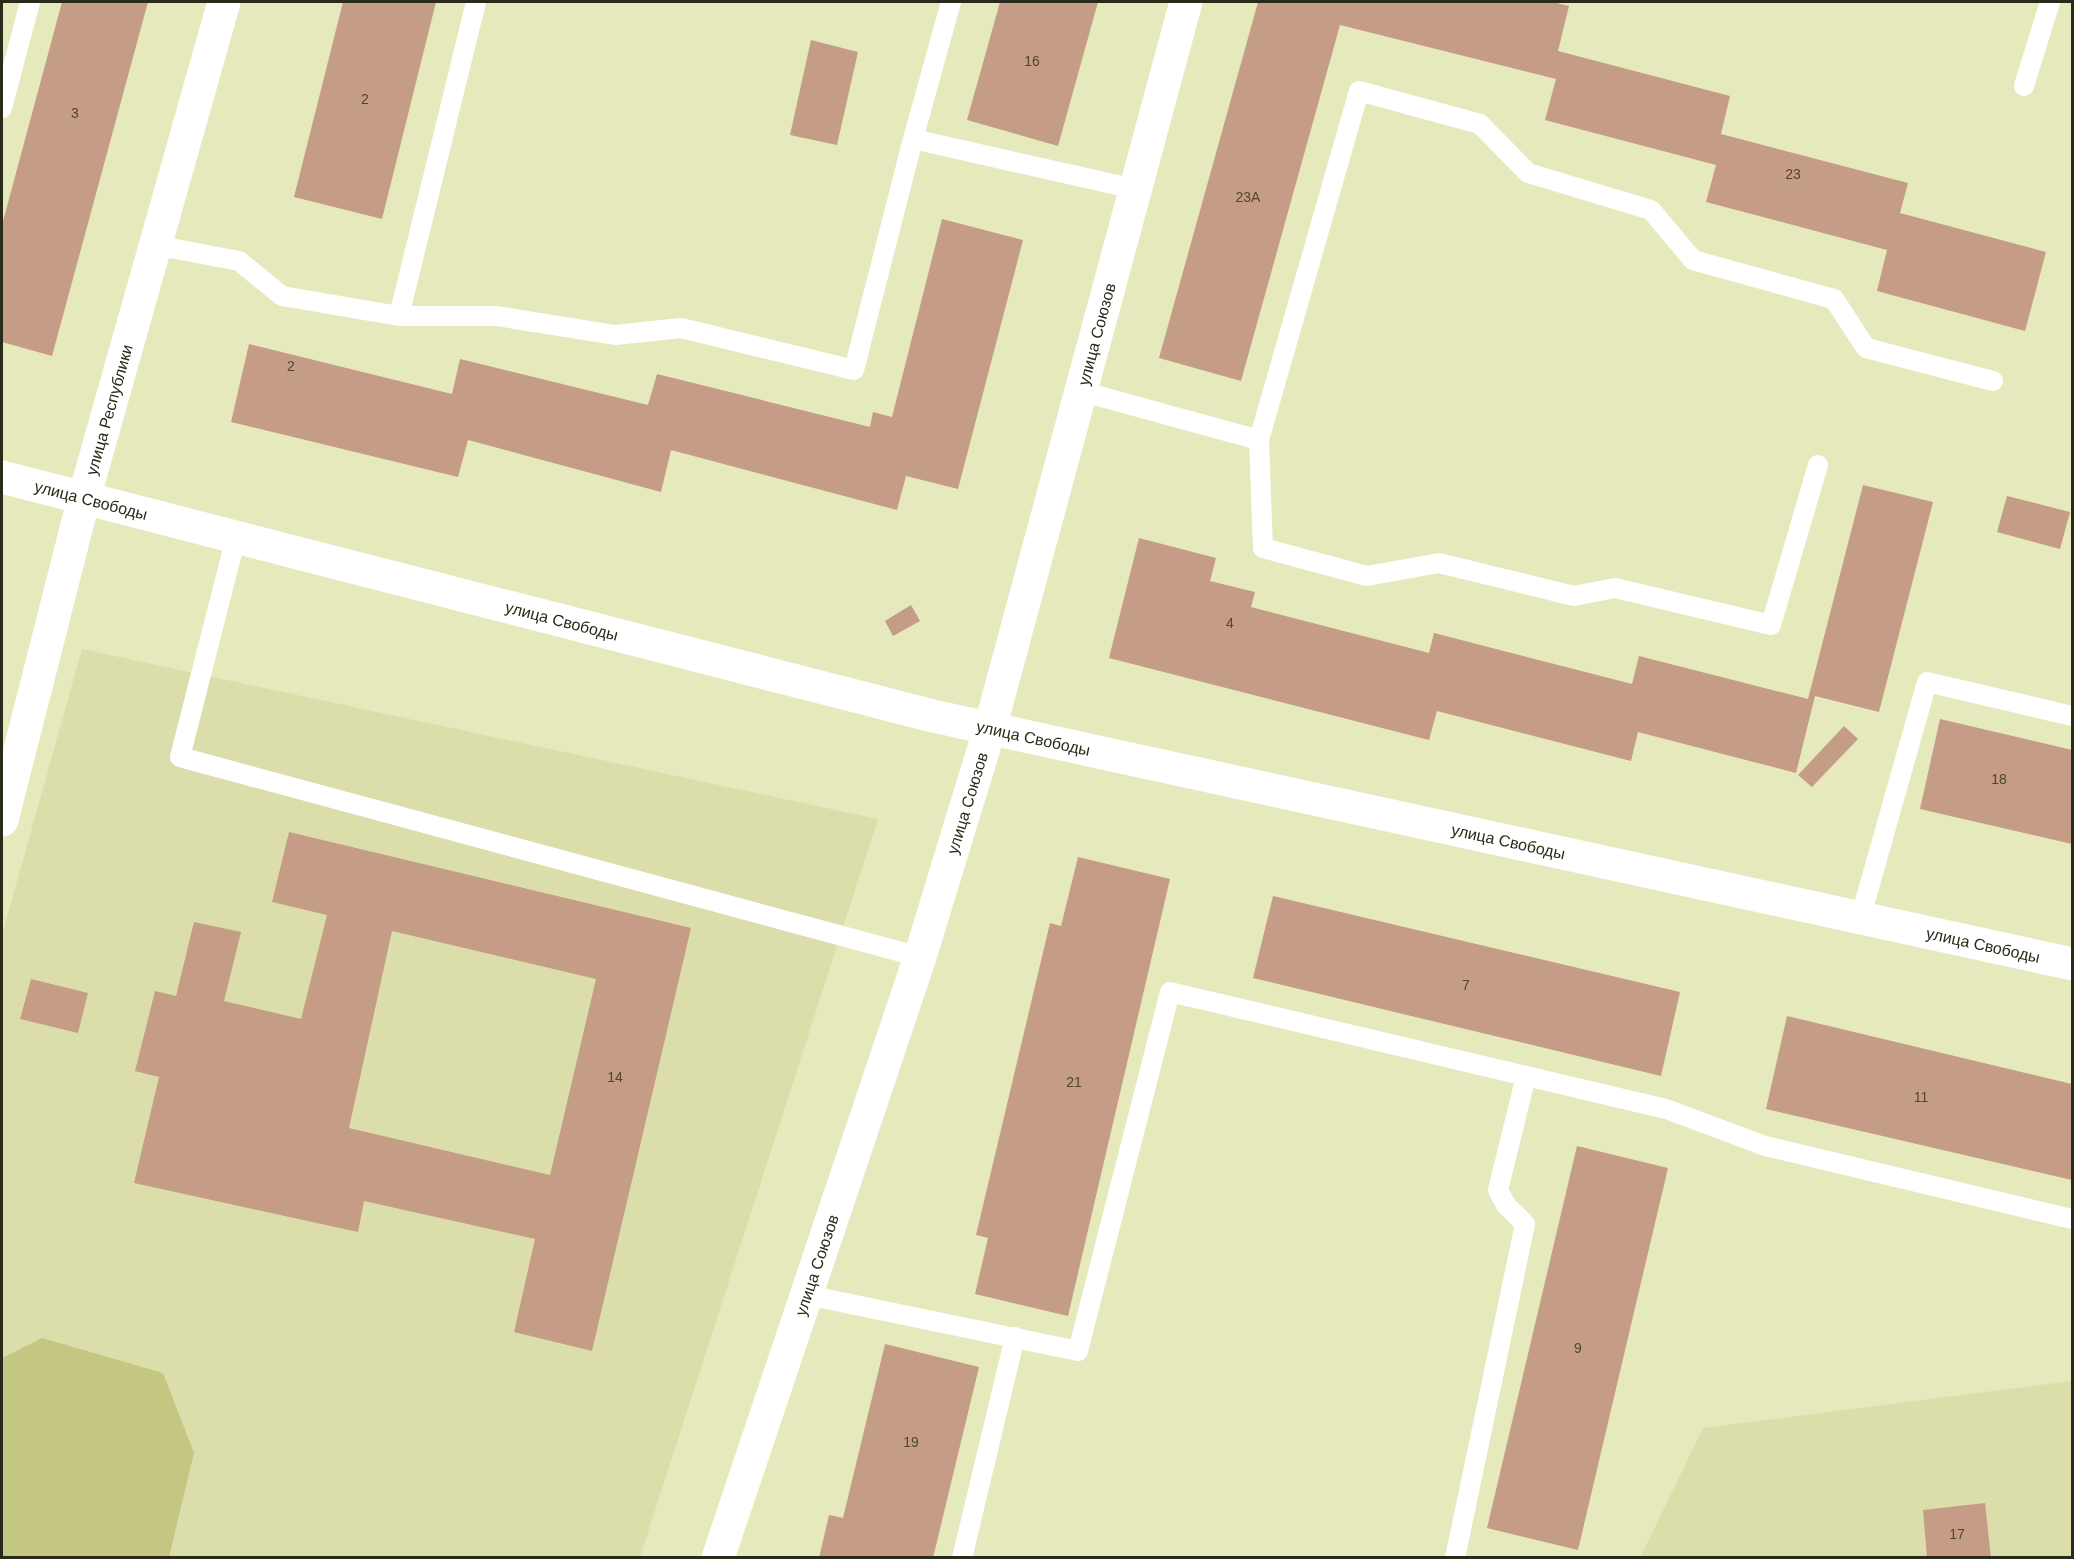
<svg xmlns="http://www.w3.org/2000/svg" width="2074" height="1559" viewBox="0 0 2074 1559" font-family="Helvetica,sans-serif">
<rect width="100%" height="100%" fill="#e6e9bc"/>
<!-- built -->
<path fill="#dbdeab" d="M82 649 878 819 640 1557 2 1558V935Z
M2072 1381V1557L1640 1558 1703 1428Z"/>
<!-- green -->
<path fill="#c3c781" d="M42 1338 163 1373 194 1453 169 1557H2V1358Z"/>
<!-- building -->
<path fill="#c59c85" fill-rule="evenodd" d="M62 2H148L52 356 2 342V225Z
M343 2H436L382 219 294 197Z
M1000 2H1098L1058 146 967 120Z
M1258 2H1552L1569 6 1558 51 1730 96 1721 134 1908 183 1900 213 2046 252 2025 331 1877 291 1887 250 1706 202 1716 165 1545 120 1556 79 1340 25 1241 381 1159 358Z
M811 40 858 52 837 145 790 135Z
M942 219 1023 240 958 489 906 476 897 510 671 450 661 492 468 440 458 477 231 422 249 344 452 394 460 359 648 405 657 374 870 427 873 412 892 417Z
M1863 485 1933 502 1879 712 1815 696 1796 773 1638 732 1631 761 1437 711 1429 740 1109 658 1139 538 1216 558 1210 581 1255 592 1251 607 1429 653 1434 633 1632 684 1639 656 1808 699Z
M2007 496 2070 512 2060 549 1997 532Z
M911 605 920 621 893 636 885 621Z
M1940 719 2072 750V844L1920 809Z
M1844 726 1858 739 1812 787 1798 775Z
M289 832 691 928 592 1351 514 1332 535 1239 364 1201 358 1232 134 1183 159 1077 135 1071 155 991 176 996 194 922 241 932 224 1001 301 1019 327 915 272 902ZM392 931 596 979 550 1175 349 1128Z
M1078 857 1170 879 1068 1316 975 1294 988 1238 976 1235 1050 923 1061 926Z
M1273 896 1680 992 1661 1076 1253 978Z
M31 979 88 993 78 1033 20 1019Z
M1787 1016 2072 1084V1180L1766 1109Z
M1577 1146 1668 1168 1578 1550 1487 1528Z
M885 1344 979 1367 933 1558H819L829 1515 843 1518Z
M1985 1503 1991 1558H1927L1923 1510Z"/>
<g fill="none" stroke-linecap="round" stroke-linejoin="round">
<!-- lane -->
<path stroke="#fff" stroke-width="20" d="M2024 86 2050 2
M2 108 30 2
M913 139 951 2
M155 245 239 261 282 296 399 316 476 2
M399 316H497L615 335 681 328 854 370 913 139 1135 189
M1080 391 1259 440 1359 91 1480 124 1528 173 1651 210 1693 260 1834 299 1866 348 1993 381
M1259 440 1263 548 1367 576 1439 563 1574 596 1615 588 1771 625 1818 465
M236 537 180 757 920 957
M1860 919 1927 682 2072 716
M1526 1076 1666 1109 1765 1146 2072 1219
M807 1295 1078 1351 1170 992 1526 1076 1498 1190 1506 1205 1525 1224 1455 1558
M962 1558 1015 1337"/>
<!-- street -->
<g stroke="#fff" stroke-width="33">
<path id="s1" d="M990 728 1186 2"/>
<path id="s2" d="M2 820 84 498 224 2"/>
</g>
<!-- secondary -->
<g stroke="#fff" stroke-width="33">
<path id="s3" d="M2 477 933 716 2072 964"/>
<path id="s4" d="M718 1558 920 957 990 728"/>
</g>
</g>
<g text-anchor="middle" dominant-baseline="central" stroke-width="4.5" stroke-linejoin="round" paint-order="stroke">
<!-- number labels -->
<g font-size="14" fill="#504634">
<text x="1032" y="61">16</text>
<text x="365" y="99">2</text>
<text x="75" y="113">3</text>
<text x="1793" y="174">23</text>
<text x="1248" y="197">23А</text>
<text x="291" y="366">2</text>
<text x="1230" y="623">4</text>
<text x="1999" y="779">18</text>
<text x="1466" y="985">7</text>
<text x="615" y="1077">14</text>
<text x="1074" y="1082">21</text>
<text x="1921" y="1097">11</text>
<text x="1578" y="1348">9</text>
<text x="911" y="1442">19</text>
<text x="1957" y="1534">17</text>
</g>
<!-- street labels -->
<g font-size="16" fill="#292a19" stroke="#fff">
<text stroke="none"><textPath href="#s1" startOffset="408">улица Союзов</textPath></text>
<text stroke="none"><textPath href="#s2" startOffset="424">улица Республики</textPath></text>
<text stroke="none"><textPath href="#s3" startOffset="92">улица Свободы</textPath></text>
<text stroke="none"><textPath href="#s3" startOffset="578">улица Свободы</textPath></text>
<text stroke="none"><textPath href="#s3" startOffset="1064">улица Свободы</textPath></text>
<text stroke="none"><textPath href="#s4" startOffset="795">улица Союзов</textPath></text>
<text stroke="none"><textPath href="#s3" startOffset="1550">улица Свободы</textPath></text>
<text stroke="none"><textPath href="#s3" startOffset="2036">улица Свободы</textPath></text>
<text stroke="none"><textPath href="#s4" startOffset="309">улица Союзов</textPath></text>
</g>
</g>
<!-- border -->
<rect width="2074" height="1559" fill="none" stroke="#292a19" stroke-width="6"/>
</svg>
